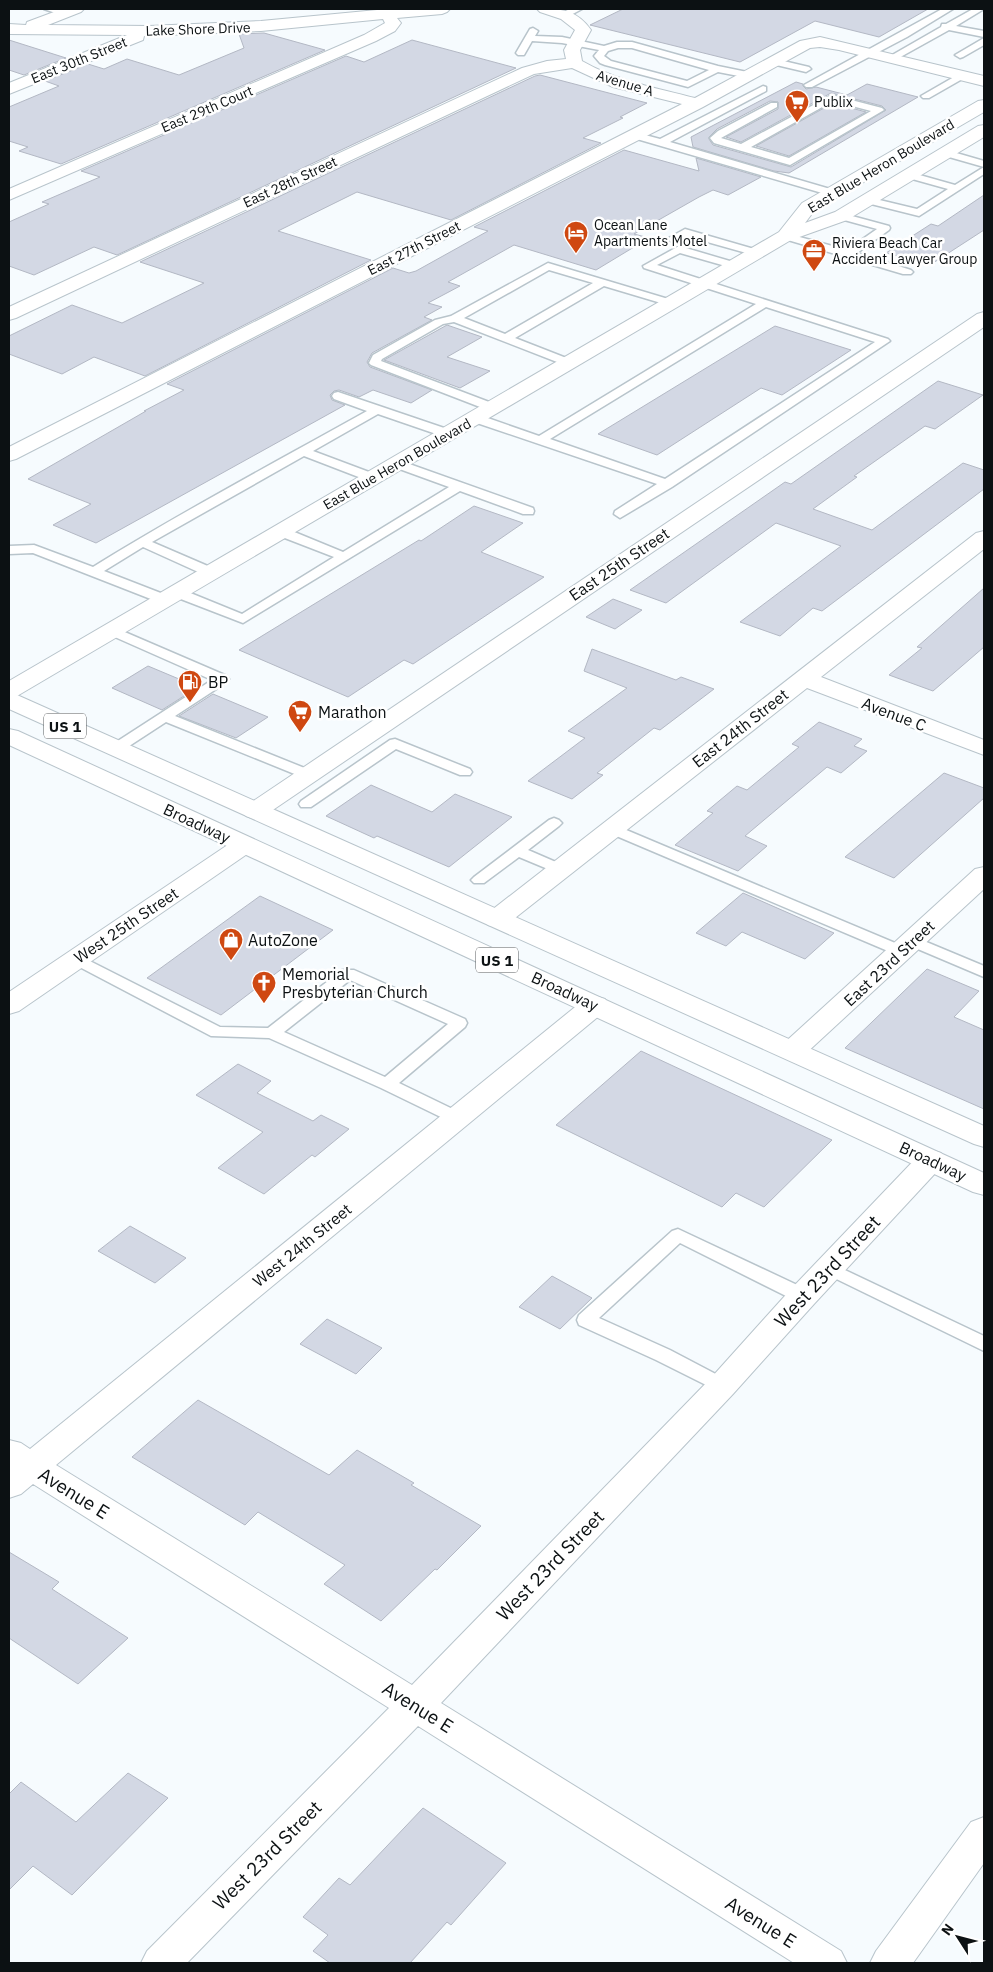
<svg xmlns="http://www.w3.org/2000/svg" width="993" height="1972" viewBox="0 0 993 1972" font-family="'IBM Plex Sans',sans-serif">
<rect width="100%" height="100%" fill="#f6fbfe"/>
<!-- building -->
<path fill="#d3d8e4" stroke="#b3b8c4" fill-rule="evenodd" d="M623 9H928L879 37 815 21 740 62 590 25Z
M264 33 325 50 61 164 19 151 28 147 9 141V107L59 86 45 81 88 64 104 69 127 59 179 75 244 48 239 34Z
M9 40 66 58 24 75 9 70Z
M412 40 516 68 117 255 94 247 34 275 9 266V222L49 204 42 202 100 177 81 171 346 56 364 62Z
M540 75 647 103 620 117 623 118 583 138 601 143 451 220 357 192 278 231 371 260 145 376 94 357 62 374 9 354V336L72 305 122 323 204 283 140 262 535 76Z
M796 82 803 84V86L806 89 816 87 847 95 867 84 918 97 789 173 774 171 693 147 691 137ZM831 93 882 106 886 110 791 167 713 145 709 139V137L717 129 770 101 778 102V109L726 137 741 142Z
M833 103 866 112 789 156 756 146Z
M624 150 699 171 696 158 761 177 728 195 713 190 699 197 634 234 649 238 596 270 514 245 448 282 460 286 428 303 442 307 424 317 432 320 372 353 367 362 370 367 432 390 411 403 373 390 359 397 339 390 334 391 330 395 332 400 345 405 96 543 53 525 91 504 28 479 146 411H144L184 390 167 384 393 268 409 273 416 271 488 231 474 227Z
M984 195V230L930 265 886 253 931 224 938 226Z
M447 325 482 337 447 357 490 371 460 388 384 360Z
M775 326 851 350 782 395 761 388 657 455 598 434Z
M938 381 983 395 935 429 925 426 854 476 857 477 813 509 872 530 963 463 984 470V489L822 611 813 608 780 636 740 622 841 546 776 523 666 603 630 590 785 482 791 484Z
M474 506 523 523 481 552 544 577 413 664 404 660 348 697 239 650 419 540 421 541Z
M984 588V647L933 691 889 675 922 648 917 647Z
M613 599 642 610 615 629 586 617Z
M592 649 676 680 681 677 714 689 660 730 654 728 597 773 603 775 572 799 528 781 585 738 568 731 627 688 584 671Z
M148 666 198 687 162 710 112 688Z
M213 694 268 717 236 738 179 716Z
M819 722 862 739 854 746 867 751 841 773 827 767 745 836 767 846 738 871 675 845 713 813 707 811 737 786 747 790 799 747 792 744Z
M944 773 984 788V798L894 878 845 857Z
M371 785 432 812 455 794 512 817 449 867 377 836 374 838 326 816Z
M743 893 834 933 805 959 742 932 726 946 696 933Z
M260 896 333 930 221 1015 147 978Z
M927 969 979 991 954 1017 984 1030V1109L845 1048Z
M641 1051 832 1140 764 1207 736 1193 722 1207 556 1125Z
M238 1064 271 1081 257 1093 313 1121 321 1115 349 1129 315 1157 312 1155 264 1194 218 1168 263 1132 196 1095Z
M130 1226 186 1258 155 1283 98 1251Z
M552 1276 592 1298 560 1329 519 1307Z
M327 1319 382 1348 356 1374 300 1344Z
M198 1400 329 1475 357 1450 414 1483 411 1485 481 1526 437 1570 435 1569 381 1621 324 1584 345 1565 258 1512 245 1525 132 1457Z
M9 1552 59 1582 52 1589 128 1638 78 1684 9 1638Z
M128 1773 168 1798 72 1895 33 1866 9 1890V1794L21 1782 76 1822Z
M423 1808 506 1863 451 1925 447 1922 410 1963H330L313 1951 328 1935 303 1917 339 1878 350 1885Z"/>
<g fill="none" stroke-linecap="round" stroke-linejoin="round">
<defs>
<path id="lane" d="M44 9H59L69 13 64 16Z
M570 9H582L567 17H561V13Z
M942 9H953L907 37 812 87H806L804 85Z
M973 9H984L956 26 984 31V37L949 30 895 60H889L887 58 941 27 942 24H946Z
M533 28 538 31 535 36 562 37 604 46 617 42H632L718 66 752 73 754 75 749 78 718 72 688 87 605 65 600 63 594 56 599 50 562 43 532 41 524 55H518L516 53 530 29ZM618 48H632L709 70 687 81 611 61 604 56 608 51Z
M984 38V45L963 57 960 58 955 55Z
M775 59 809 67 811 69 806 72 772 64V60Z
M961 73 964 74V78L929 98H923L921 96Z
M763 86 766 87V91L670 142 837 191 838 193 837 195H829L630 137 629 135 634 132 660 139Z
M832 95 882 108 884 110 790 165 714 143 710 138 718 131 771 103H777V107L721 138 741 144ZM833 101 871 111 789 158 751 147Z
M946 150 984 161V174L919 216 863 202 862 200 867 197 917 209 948 189 905 177 904 175 905 173 909 172 955 185 984 167 942 155 941 153Z
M841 213 889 226 890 228 889 230 857 253 911 270 913 272 911 274H903L781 238 780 236 785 233 847 250 877 229 837 218 836 216Z
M685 229 761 251 762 253 757 256 686 236 672 242 667 239Z
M679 246 740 264 741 266 736 269 680 253 657 265 888 339 890 341 672 487 620 518 614 514 615 511 657 484 471 421 469 418 471 415H479L539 436 756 304 644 268 643 266ZM766 307 875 342 665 479 550 439Z
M548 263 675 301 677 303 671 306 604 286 515 338 574 361 576 363 574 365 570 367 454 322 443 324 382 359 381 361 497 405 499 408 493 412 371 365 369 363 373 355 435 320 451 316ZM549 270 593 283 505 334 464 318Z
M338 392 453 431 455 434 453 437H445L378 414 313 451 377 475 379 478 377 481H369L304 456 152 542 217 570 219 573 217 576H207L143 547 104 571 171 597 173 600 171 603H161L33 553 9 554V546L34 545 93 567C183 511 276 462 367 411L334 399 332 396 334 393Z
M398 460 533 508 534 511 533 514H523L460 491 243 623 173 596 171 593 173 590H183L242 614 334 557 277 535 276 532 277 529H287L343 552 449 487 394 467 392 464Z
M113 627 227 676 229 679 227 682 175 716 312 771 314 774 312 777H302L166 722 120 752H110L108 749 110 746 212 680 108 634 106 631Z
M395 739 470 769 472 772 470 775H460L396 749 311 807H301L299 804 301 801 390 740Z
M554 818 559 820 562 823 559 826 528 850 565 866 568 869 565 872H555L519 857 484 883H474L471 880 474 877 549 820Z
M612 824 907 948 909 951 907 954H895L607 832 604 829 607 826Z
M912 936 984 966V977L906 944 904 941 906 938Z
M76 954 220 1027 268 1028 342 970H354L465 1019 467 1023 465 1027 399 1083 463 1114 466 1118 463 1122 457 1124 451 1122 381 1088 269 1038 211 1036 70 962 68 959 70 956ZM350 980 448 1024 385 1077 284 1032Z
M678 1229 810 1291 812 1296 810 1301 803 1302 796 1301 680 1243 599 1318 670 1350 729 1381 732 1386 729 1391 722 1393 656 1360 579 1325 577 1320 579 1315 672 1231Z
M828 1262 984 1336V1351L822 1272 819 1268 822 1264Z"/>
<path id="street" d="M62 9H84L81 12 48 25 149 26 261 21 377 10 376 9H450L447 12 442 14 397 18 401 23 395 31 376 41 9 200V189L364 35 385 23 383 19 261 31 144 36 143 40 9 94V83L127 35 9 34V24L26 25 27 22Z
M537 9C560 8 577 10 591 30L580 50 582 61C617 81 656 88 695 98L800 41 820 37 984 76V86L839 50 820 47 810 48 703 107 16 459 9 461V447L682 104 613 87 572 68 534 74 16 318 9 320V307L522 68 547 61 566 59 564 50 575 30 561 19 540 12Z
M984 312V327L264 816 255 819 246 816 242 811 246 806 977 314Z
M984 531V549L821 677 984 740V755L807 688 506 925 497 927 488 925 484 919 488 913 976 533Z
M244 837 253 840 257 845 253 850 19 1011 9 1014V992L235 840Z
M984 867V889L803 1056 793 1059 783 1056 779 1050 783 1044 975 869Z
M595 996 605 999 609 1005 605 1011 56 1465 412 1685 711 1378 792 1288 921 1153 931 1150 941 1153 946 1160 941 1167 814 1304 733 1394 441 1703 841 1951 847 1963H794L418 1726 187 1963H141L147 1951 389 1708 33 1484 21 1494 9 1498V1440L21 1443 30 1449 585 999Z
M984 1817V1863L913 1963H870L876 1951 971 1822Z"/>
<path id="secondary" d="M984 100V112L814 211 805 223 835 212 978 126 984 125V137L847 220 791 240 17 696 9 698V681L779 232 802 203 978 101Z"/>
<path id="primary" d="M9 693 17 695 984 1126V1147L974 1144 9 709Z
M9 729 18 731 984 1173V1195L973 1192 9 745Z"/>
</defs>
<!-- lane casing -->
<use href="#lane" stroke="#b8c4cb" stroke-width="3"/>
<!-- street casing -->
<use href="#street" stroke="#b8c4cb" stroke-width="2"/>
<!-- secondary casing -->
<use href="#secondary" stroke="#b8c4cb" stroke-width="2"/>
<!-- primary casing -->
<use href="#primary" stroke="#b8c4cb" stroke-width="2"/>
<!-- lane -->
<use href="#lane" fill="#fff" fill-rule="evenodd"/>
<!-- street -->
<use href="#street" fill="#fff" fill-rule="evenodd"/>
<!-- secondary -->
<use href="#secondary" fill="#fff" fill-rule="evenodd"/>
<!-- primary -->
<use href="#primary" fill="#fff" fill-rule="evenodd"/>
</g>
<!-- icons -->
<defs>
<symbol id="supermarket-pin" viewBox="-11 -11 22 30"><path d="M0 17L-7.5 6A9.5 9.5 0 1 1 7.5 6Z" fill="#cf4811" stroke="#fff"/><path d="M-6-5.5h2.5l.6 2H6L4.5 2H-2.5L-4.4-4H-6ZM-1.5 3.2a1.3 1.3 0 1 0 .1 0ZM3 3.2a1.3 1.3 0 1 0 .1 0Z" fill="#fff"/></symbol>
<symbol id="hotel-pin" viewBox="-11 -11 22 30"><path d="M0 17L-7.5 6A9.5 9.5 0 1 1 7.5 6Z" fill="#cf4811" stroke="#fff"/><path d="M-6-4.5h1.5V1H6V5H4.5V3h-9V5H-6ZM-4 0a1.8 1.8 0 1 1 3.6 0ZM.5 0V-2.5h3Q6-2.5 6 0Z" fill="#fff"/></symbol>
<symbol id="office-pin" viewBox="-11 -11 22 30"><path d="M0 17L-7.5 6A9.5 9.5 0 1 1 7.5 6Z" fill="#cf4811" stroke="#fff"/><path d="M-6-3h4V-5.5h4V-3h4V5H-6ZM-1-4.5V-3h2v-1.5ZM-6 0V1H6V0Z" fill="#fff"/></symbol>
<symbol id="fuel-pin" viewBox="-11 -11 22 30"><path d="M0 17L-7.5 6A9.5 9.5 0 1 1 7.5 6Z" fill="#cf4811" stroke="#fff"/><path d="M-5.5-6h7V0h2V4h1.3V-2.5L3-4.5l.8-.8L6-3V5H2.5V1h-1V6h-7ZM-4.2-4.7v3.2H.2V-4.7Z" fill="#fff"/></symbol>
<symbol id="shop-pin" viewBox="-11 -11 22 30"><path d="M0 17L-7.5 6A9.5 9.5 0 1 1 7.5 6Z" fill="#cf4811" stroke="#fff"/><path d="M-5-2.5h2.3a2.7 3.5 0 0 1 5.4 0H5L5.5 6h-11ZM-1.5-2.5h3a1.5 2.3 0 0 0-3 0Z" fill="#fff"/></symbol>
<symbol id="church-pin" viewBox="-11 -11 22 30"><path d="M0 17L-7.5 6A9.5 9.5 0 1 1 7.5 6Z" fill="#cf4811" stroke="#fff"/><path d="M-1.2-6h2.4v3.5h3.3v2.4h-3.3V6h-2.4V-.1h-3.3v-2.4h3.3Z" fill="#fff"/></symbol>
</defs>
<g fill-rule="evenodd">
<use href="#supermarket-pin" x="783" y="88" width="28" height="38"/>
<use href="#hotel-pin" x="562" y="219" width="28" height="38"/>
<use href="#office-pin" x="800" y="237" width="28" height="38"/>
<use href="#fuel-pin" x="176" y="668" width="28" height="38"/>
<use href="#supermarket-pin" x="286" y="698" width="28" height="38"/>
<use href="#shop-pin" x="217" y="926" width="28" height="38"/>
<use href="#church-pin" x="250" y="969" width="28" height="38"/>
</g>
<g text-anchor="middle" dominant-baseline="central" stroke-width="5" stroke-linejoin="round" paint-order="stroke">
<!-- far-street labels -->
<g font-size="14" fill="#0c1113" stroke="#fff">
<text transform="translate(198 29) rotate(-2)">Lake Shore Drive</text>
<text transform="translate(79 60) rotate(-22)">East 30th Street</text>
<text transform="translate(625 83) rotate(17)">Avenue A</text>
<text transform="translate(207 109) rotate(-23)">East 29th Court</text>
<text transform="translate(881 166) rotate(-31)">East Blue Heron Boulevard</text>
<text transform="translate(290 182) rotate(-25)">East 28th Street</text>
<text transform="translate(414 248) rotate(-27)">East 27th Street</text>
<text transform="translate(397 464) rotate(-30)">East Blue Heron Boulevard</text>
</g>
<!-- far-poi labels -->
<g font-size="14" fill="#0c1113" stroke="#fff" text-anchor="start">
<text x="814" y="102">Publix</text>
<text x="594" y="225">Ocean Lane<tspan x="594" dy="16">Apartments Motel</tspan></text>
<text x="832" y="243">Riviera Beach Car<tspan x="832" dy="16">Accident Lawyer Group</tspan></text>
</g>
<!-- shield labels -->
<g fill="#fff" stroke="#55585a" stroke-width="1">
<rect x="44" y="713.5" width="42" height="25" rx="4"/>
<rect x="476" y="947.5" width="42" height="25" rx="4"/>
</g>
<g font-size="15" font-weight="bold" fill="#0c1113">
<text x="65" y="726">US 1</text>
<text x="497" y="960">US 1</text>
</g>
<!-- street labels -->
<g font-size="16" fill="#0c1113" stroke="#fff">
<text transform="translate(619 564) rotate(-34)">East 25th Street</text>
<text transform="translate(894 714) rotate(21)">Avenue C</text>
<text transform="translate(740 728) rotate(-38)">East 24th Street</text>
<text transform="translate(197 823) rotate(25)">Broadway</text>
<text transform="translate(126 925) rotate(-34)">West 25th Street</text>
<text transform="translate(889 963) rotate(-43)">East 23rd Street</text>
<text transform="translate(565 991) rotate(25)">Broadway</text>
<text transform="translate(933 1161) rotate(25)">Broadway</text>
<text transform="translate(302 1245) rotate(-39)">West 24th Street</text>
</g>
<!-- poi labels -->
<g font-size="16" fill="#0c1113" stroke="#fff" text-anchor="start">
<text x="208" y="682">BP</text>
<text x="318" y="712">Marathon</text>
<text x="248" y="940">AutoZone</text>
<text x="282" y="974">Memorial<tspan x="282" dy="18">Presbyterian Church</tspan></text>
</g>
<!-- near-street labels -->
<g font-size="19" fill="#0c1113" stroke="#fff">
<text transform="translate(827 1271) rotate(-47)">West 23rd Street</text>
<text transform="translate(74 1493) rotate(32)">Avenue E</text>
<text transform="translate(550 1565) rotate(-46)">West 23rd Street</text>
<text transform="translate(418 1707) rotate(32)">Avenue E</text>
<text transform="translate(267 1855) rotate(-45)">West 23rd Street</text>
<text transform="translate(761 1922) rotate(32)">Avenue E</text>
</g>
</g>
<!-- border -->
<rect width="993" height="1972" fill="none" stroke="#0c1113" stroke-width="20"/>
<!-- north arrow -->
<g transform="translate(958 1937) rotate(306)" stroke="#ffffff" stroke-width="4" paint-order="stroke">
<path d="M0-4L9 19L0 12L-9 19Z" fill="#0c1113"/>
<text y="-8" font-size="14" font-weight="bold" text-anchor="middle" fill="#0c1113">N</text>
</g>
</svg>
